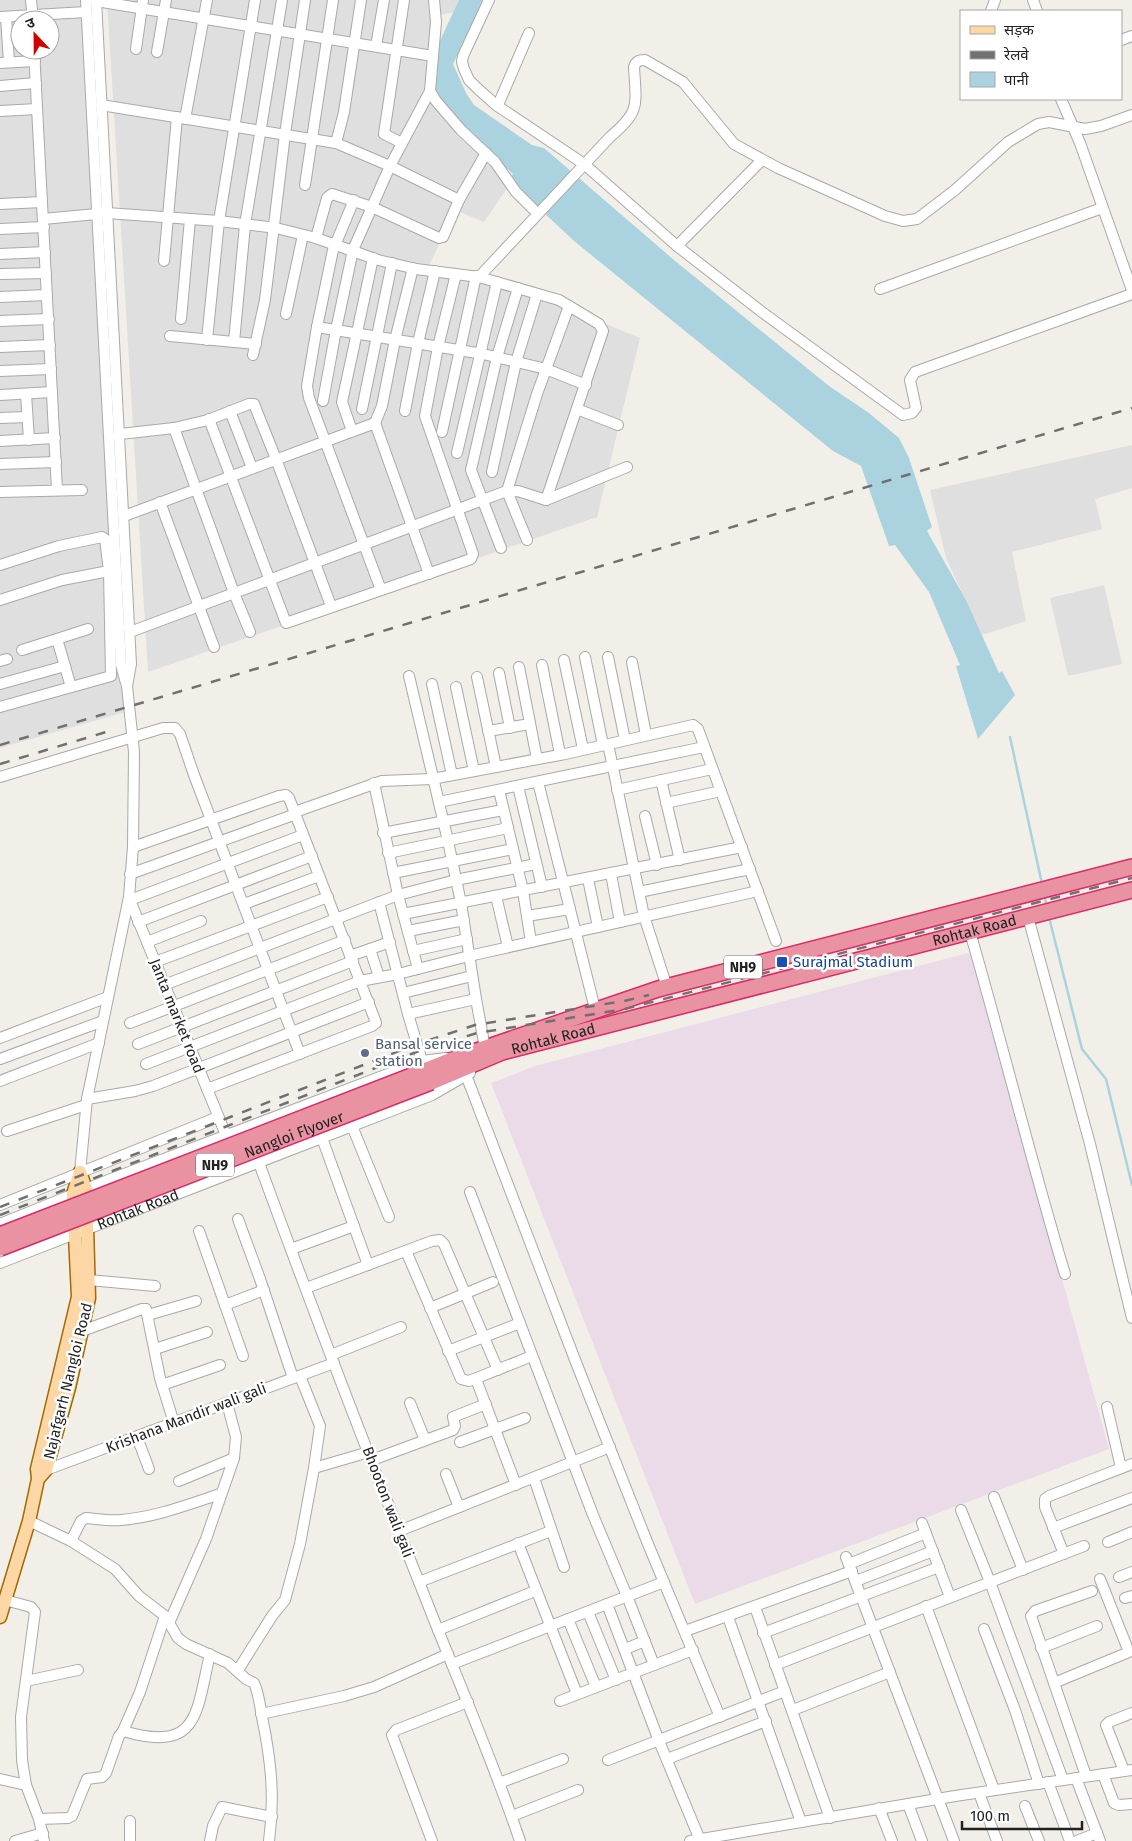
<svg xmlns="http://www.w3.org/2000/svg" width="1132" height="1841" viewBox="0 0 1132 1841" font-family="'Fira Sans','Noto Sans Devanagari',sans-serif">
<rect width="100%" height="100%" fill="#f2efe9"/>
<!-- residential -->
<path fill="#e0dfdf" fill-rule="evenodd" d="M0 0H96L129 711 0 748ZM20 20H50V50H20Z
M107 0H461L457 12 439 15 427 60 431 91 510 184 484 222 455 210 427 270 555 303 640 338 597 517 148 672Z
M1132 445V488L1095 499 1102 529 1012 552 1026 621 982 635 946 558 930 490Z
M1104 585 1122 664 1068 676 1050 598Z"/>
<!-- industrial -->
<path fill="#ebdbe8" d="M972 952 1109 1449 695 1604 491 1083 535 1066Z"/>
<!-- water -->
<path fill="#aad3df" d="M459 0H484L453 64 466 93 474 105 532 145 544 148 674 260 829 386 869 413 899 438 909 458 932 527 927 531 966 600 999 673 1002 671 1015 695 978 739 956 666 960 665 929 592 895 545 889 546 861 466 833 451 574 241 509 180 513 174 456 124 435 98 431 76 437 47Z"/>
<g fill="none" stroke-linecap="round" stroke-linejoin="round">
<!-- stream -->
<path stroke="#aad3df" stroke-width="2.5" d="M1010 737 1042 884
M1044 895 1047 906
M1049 917 1082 1049 1106 1079 1132 1185"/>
<defs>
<g id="minor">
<path d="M31 0 33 20"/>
<path d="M86 0 121 665 126 683"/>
<path d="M489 0 463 56 462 62 464 69 469 80 477 88 496 105 584 164 677 246 762 312 903 415 912 413 916 408 910 380 915 372 1132 294"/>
<path d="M1033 0 1037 11"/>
<path d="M96 1 433 56 430 91 436 101 461 130 495 162 516 192 533 209"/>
<path d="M991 11 995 0"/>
<path d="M0 17 86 12"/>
<path d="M6 17 9 62"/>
<path d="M1121 40 1132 36"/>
<path d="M376 46 384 0"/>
<path d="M136 49 143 0"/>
<path d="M34 50 57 490"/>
<path d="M157 52 166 0"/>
<path d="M433 56 436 22 434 0"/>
<path d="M0 63 35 61"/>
<path d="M0 86 36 83"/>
<path d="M1061 99 1080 143 1132 290"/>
<path d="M101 105 336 143 390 166 459 200 486 153"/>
<path d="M498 105 529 33"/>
<path d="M0 111 37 109"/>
<path d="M185 119 207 0"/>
<path d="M336 143 344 112 361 0"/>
<path d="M402 143 384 134 404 0"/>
<path d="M305 185 333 0"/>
<path d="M354 200 333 250 317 327 307 386 309 398 381 590"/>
<path d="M0 204 42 202"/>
<path d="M43 219 107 213 219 221 276 228 316 238 378 260 416 269 479 277 559 300 599 324 603 331 546 500"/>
<path d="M0 229 44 227"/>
<path d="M316 238 327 198 332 194 372 207 439 238 443 237 459 200"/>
<path d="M677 246 762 160"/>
<path d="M0 254 45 252"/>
<path d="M164 261 177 117"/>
<path d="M0 274 46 273"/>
<path d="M479 277 610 137C641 111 636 105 634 67 636 61 639 60 645 60L683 82 734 144 778 168 885 216 903 221 917 219 955 190 1008 142 1038 124 1049 122 1085 129 1101 126 1132 115"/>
<path d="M880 289 1102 208"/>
<path d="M0 297 47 295"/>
<path d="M286 314 303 235"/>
<path d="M181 319 190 219"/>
<path d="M0 321 49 319"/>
<path d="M317 327 483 354 546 369 586 385"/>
<path d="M170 336 256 344"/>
<path d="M207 340 219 221 255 0"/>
<path d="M234 342 245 225 282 0"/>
<path d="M0 347 50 345"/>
<path d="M253 355 265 300 285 134 305 0"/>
<path d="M0 371 51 369"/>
<path d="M26 394 29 440"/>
<path d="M0 395 52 392"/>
<path d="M323 401 336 330 353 250 390 166 430 91"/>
<path d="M362 409 392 263"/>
<path d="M577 409 618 425"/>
<path d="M230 411 252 468"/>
<path d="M405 411 418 343 435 271"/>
<path d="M0 418 27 417"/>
<path d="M209 419 286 623 471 559 473 554 425 416 438 347 456 274"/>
<path d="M375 423 382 406 395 340 413 268"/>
<path d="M174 428 234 593 250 632"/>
<path d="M352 431 342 402 373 258"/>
<path d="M442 432 476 276"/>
<path d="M120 434 174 428 208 420 249 404H254L276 459 331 606"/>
<path d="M0 441 55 438"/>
<path d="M457 453 497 282"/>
<path d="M0 464 56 462"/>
<path d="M492 472 516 362 537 294"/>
<path d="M0 492 82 490"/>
<path d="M160 502 214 647"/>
<path d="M124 516 375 423 429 574"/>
<path d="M527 540 507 491 537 394 569 306"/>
<path d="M501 548 471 470 497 357 518 288"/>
<path d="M0 565 59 546 102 537 105 539 109 571 111 676 0 707"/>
<path d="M0 600 62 580 109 571"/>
<path d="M130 632 504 492 518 491 546 500 627 467"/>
<path d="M57 639 88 629"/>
<path d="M22 650 57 639 71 687"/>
<path d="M585 657 603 745"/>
<path d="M608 657 625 740"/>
<path d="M564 660 583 749"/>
<path d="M0 661 7 659"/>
<path d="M632 662 646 735"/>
<path d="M542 665 560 754"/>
<path d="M519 667 537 759"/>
<path d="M499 673 510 728"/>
<path d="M409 676 448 841 461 903 476 999 485 1048"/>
<path d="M477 677 496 767"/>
<path d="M0 684 65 666"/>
<path d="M432 684 452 775"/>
<path d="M456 687 474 771"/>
<path d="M488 731 530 724"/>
<path d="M608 744 644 916 667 987"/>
<path d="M0 777 133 737 163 728H175L180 734 194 775 300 1054"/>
<path d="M661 780 680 860"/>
<path d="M538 782 595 1009"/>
<path d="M374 783 398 895 418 969"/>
<path d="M518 786 542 887"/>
<path d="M499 790 523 891 531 942"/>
<path d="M617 790 712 769"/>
<path d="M439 802 704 747"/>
<path d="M666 803 721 791"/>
<path d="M295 812 382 781 432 779 565 754 693 725 698 729 776 941"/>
<path d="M645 816 657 865"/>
<path d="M383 833 503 810"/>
<path d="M133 847 279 796 286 795 289 798 375 1020 376 1023 372 1026 207 1089"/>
<path d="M388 853 508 828"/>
<path d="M393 873 513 849"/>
<path d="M130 874 296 814"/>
<path d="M611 874 620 922"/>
<path d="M588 879 598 927"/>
<path d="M639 892 750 869"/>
<path d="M496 896 508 947"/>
<path d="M129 898 226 1135"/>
<path d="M130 900 303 835"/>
<path d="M379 902 408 1014 422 1061"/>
<path d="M244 904 319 876"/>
<path d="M403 914 742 847"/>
<path d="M527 916 570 909"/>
<path d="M1028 917 1090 1144 1132 1318"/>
<path d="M138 922 312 856"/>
<path d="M408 931 464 920"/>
<path d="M970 932C1003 1046 1031 1161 1065 1274"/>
<path d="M147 942 201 921"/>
<path d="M370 949 379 977"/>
<path d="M413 951 467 939"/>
<path d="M350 956 390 942"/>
<path d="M155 962 328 897"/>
<path d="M164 985 398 895 456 880 536 864"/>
<path d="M403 993 472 976"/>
<path d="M408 1014 476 999"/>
<path d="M130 1023 345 940"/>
<path d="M0 1038 108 997"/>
<path d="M138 1044 353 961"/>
<path d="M0 1059 103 1021"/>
<path d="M146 1064 360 981 398 974 469 956 758 891"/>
<path d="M466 1075 577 1365 648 1544 720 1717"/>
<path d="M0 1081 99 1043"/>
<path d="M87 1099 135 1091 153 1086 369 1002"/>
<path d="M352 1126 389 1217"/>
<path d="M7 1131 86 1105"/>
<path d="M322 1138 368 1265"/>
<path d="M259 1163C311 1305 365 1447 421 1587 454 1672 491 1755 520 1841"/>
<path d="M80 1172 87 1099 129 897 133 847 134 752 127 686 131 664 96 0"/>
<path d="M470 1192 593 1515 627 1596 654 1665"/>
<path d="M0 1205 218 1117"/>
<path d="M238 1219 260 1279 293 1378"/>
<path d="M0 1224 111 1179 422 1061 446 1058"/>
<path d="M199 1231 225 1305 264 1290"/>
<path d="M291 1249 354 1226"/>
<path d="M406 1251 461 1379 469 1381 532 1356"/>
<path id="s1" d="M0 1263 432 1095 470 1073"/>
<path d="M89 1280 155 1286"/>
<path d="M306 1288 432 1241 440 1240 444 1244 498 1370"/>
<path d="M225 1305 243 1356"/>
<path d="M430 1308 493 1282"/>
<path d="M148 1315 196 1301"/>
<path d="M82 1331 142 1309H146L160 1378 174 1423"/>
<path d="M155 1349 207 1332"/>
<path d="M448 1351 520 1323"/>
<path d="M331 1355 401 1327"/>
<path d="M476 1379 516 1485"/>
<path d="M162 1385 220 1365"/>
<path d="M410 1403 425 1440"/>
<path d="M1107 1407 1121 1468"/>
<path d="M137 1437 149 1469"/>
<path d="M460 1442 525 1418"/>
<path d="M372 1460 453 1430 455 1426 453 1417 486 1404"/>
<path d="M314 1468 369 1452"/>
<path d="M41 1469 46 1470 334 1363"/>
<path d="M446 1474 459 1507"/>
<path d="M534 1478 564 1567"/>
<path d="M179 1481 234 1458"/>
<path d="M994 1497 1023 1570"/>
<path d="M961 1510 990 1582 1063 1780"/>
<path d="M29 1521 71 1541 115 1569 139 1596 165 1616 178 1638 186 1644 228 1663 246 1679 254 1683C259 1694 260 1706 262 1717 271 1760 275 1797 269 1841"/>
<path d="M922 1523 950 1597"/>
<path d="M1053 1528 1132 1498"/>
<path d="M399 1531 610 1447"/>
<path d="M71 1541 81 1521 86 1518C98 1519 109 1521 121 1520 156 1517 187 1505 220 1494"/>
<path d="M1108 1542 1132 1532"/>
<path d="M518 1543 577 1694"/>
<path d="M1064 1554 1045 1507V1499L1049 1496 1132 1464"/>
<path d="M846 1557 954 1841"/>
<path d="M849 1564 926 1533"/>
<path d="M1119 1577 1132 1572"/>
<path d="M856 1581 933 1551"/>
<path d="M419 1582 551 1531"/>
<path d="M1125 1598 1132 1596"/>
<path d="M5 1600 31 1607 35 1612 21 1717 22 1760 26 1785 39 1819 44 1841"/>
<path d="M607 1604 659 1741 700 1840"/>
<path d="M926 1606 994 1790"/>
<path d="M755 1607 830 1818"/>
<path d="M588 1612 616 1680"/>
<path d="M165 1616 140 1692 123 1731C199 1753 196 1714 210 1654"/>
<path d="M728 1617 801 1822"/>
<path d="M568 1619 596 1687"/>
<path d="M169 1623 206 1539 234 1458 236 1437 227 1403"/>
<path d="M984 1629 1015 1710 1039 1784"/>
<path d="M438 1630 535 1591"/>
<path d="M685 1631 852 1571"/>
<path d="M763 1633 939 1567"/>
<path d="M1041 1648 1097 1626"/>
<path d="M625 1649 645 1641"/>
<path d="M452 1664 664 1582"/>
<path d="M775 1665 1084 1546"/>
<path d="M238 1670 272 1616 285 1600 300 1544 314 1468 320 1426 300 1376"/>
<path d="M26 1681 78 1670"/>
<path d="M1054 1683 1129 1652 1100 1579"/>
<path d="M560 1701 693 1650"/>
<path d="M793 1710 890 1672"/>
<path d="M261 1714 344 1696 374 1687 448 1654"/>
<path d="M667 1759 766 1721"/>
<path d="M608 1760 785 1691"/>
<path d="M1124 1771 1106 1725 1109 1722 1132 1713"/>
<path d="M1103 1774 1114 1803 1119 1805 1132 1804"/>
<path d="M1086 1776 1031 1616 1035 1611 1092 1591"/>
<path d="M1076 1778 1100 1841"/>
<path d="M0 1779 26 1785"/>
<path d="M1048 1782 1070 1841"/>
<path d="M499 1783 563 1759"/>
<path d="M979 1793 997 1841"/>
<path d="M908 1804 922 1841"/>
<path d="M1025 1806 1039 1841"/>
<path d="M879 1808 892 1841"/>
<path d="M512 1816 578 1790"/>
<path d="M39 1819 68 1818 72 1816 87 1779 102 1777 106 1773 119 1736 123 1731"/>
<path d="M15 1841 43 1833"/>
<path d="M130 1841V1821"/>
<path d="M210 1841 213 1826 222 1807 272 1817"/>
<path d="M432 1841 392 1735 396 1730 468 1702"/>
<path d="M690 1841 955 1796 1132 1770"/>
<path d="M1077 1841 1097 1833"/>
</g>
<path id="major" d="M38 1479 46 1470 69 1388 89 1298 86 1189 80 1172
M0 1617 29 1521 38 1479 37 1469 78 1297 73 1194 80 1172"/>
<g id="highway">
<path d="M427 1070 462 1056 658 989 1132 867"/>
<path id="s2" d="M431 1082 502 1052 1132 890"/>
</g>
</defs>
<!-- minor casing -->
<use href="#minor" stroke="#a9a9a9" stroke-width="12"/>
<!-- major casing -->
<use href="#major" stroke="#a06b00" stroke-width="15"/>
<!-- highway casing -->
<use href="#highway" stroke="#dc2a67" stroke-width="18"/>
<!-- minor -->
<use href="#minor" stroke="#fff" stroke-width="10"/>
<!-- major -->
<use href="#major" stroke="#fcd6a4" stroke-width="12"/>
<!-- highway -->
<use href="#highway" stroke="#e892a2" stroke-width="15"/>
<!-- rail -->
<path stroke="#707070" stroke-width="2.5" stroke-dasharray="10 10" stroke-linecap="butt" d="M0 745 1132 408
M0 764 106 732
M0 1207 417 1044 475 1025 624 1001 649 995
M0 1215 419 1051 477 1033 625 1009 1132 878"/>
<defs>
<g id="highway-bridge">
<path d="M0 1235 427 1070"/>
<path id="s3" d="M0 1248 431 1082"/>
</g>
</defs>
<!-- highway-bridge casing -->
<use href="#highway-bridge" stroke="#dc2a67" stroke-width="18" stroke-linecap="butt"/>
<!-- highway-bridge -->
<use href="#highway-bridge" stroke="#e892a2" stroke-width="15"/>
</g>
<!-- markers -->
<rect fill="#1a4fb4" stroke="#fff" stroke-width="2" x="776" y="956" width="12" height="12" rx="2.5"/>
<circle fill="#5c6f8a" stroke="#fff" stroke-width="2" cx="365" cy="1053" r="5"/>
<g text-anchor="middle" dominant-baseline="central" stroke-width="5" stroke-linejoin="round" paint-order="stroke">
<!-- shield labels -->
<g fill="#fff" stroke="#646464" stroke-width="1">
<rect x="724" y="955.5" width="38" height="23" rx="4"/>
<rect x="196" y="1153.5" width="38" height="23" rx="4"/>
</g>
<g font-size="14" font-weight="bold" fill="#222">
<text x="743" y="967">NH9</text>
<text x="215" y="1165">NH9</text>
</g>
<!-- street labels -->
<g font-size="15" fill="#222" stroke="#fff">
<text stroke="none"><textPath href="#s2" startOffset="565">Rohtak Road</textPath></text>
<text transform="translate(177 1016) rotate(68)">Janta market road</text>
<text stroke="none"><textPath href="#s2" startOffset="130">Rohtak Road</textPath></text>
<text stroke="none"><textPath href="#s3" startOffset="315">Nangloi Flyover</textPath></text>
<text stroke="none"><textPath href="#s1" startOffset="148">Rohtak Road</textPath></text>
<text transform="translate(68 1381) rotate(-76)">Najafgarh Nangloi Road</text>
<text transform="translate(186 1418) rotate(-21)">Krishana Mandir wali gali</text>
<text transform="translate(388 1502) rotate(69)">Bhooton wali gali</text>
</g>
<!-- transit labels -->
<g font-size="15" fill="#164399" stroke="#fff" text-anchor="start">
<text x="793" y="962">Surajmal Stadium</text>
</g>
<!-- service labels -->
<g font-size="15" fill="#4e5e75" stroke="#fff" text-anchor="start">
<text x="375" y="1044">Bansal service<tspan x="375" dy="17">station</tspan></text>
</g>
</g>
<!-- legend -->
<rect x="960" y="10" width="162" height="90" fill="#ffffff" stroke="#a7a7a7"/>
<rect x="970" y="26" width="25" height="8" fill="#fcd6a4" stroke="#a7a7a7"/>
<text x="1004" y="35" font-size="15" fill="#222222">सड़क</text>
<rect x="970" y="51" width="25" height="8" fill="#707070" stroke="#a7a7a7"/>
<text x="1004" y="60" font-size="15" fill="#222222">रेलवे</text>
<rect x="970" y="72" width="25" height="15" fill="#aad3df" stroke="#a7a7a7"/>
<text x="1004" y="85" font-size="15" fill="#222222">पानी</text>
<!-- north arrow -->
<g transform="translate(35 35) rotate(338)"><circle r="24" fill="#ffffff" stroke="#a7a7a7"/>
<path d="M0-4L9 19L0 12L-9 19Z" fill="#d40000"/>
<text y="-8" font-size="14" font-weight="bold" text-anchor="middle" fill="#222222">उ</text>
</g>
<!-- scale -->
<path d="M962 1821v8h120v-8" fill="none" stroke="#222222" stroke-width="2.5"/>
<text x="970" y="1821" font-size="15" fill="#222222" stroke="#ffffff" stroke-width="4" paint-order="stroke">100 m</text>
</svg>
